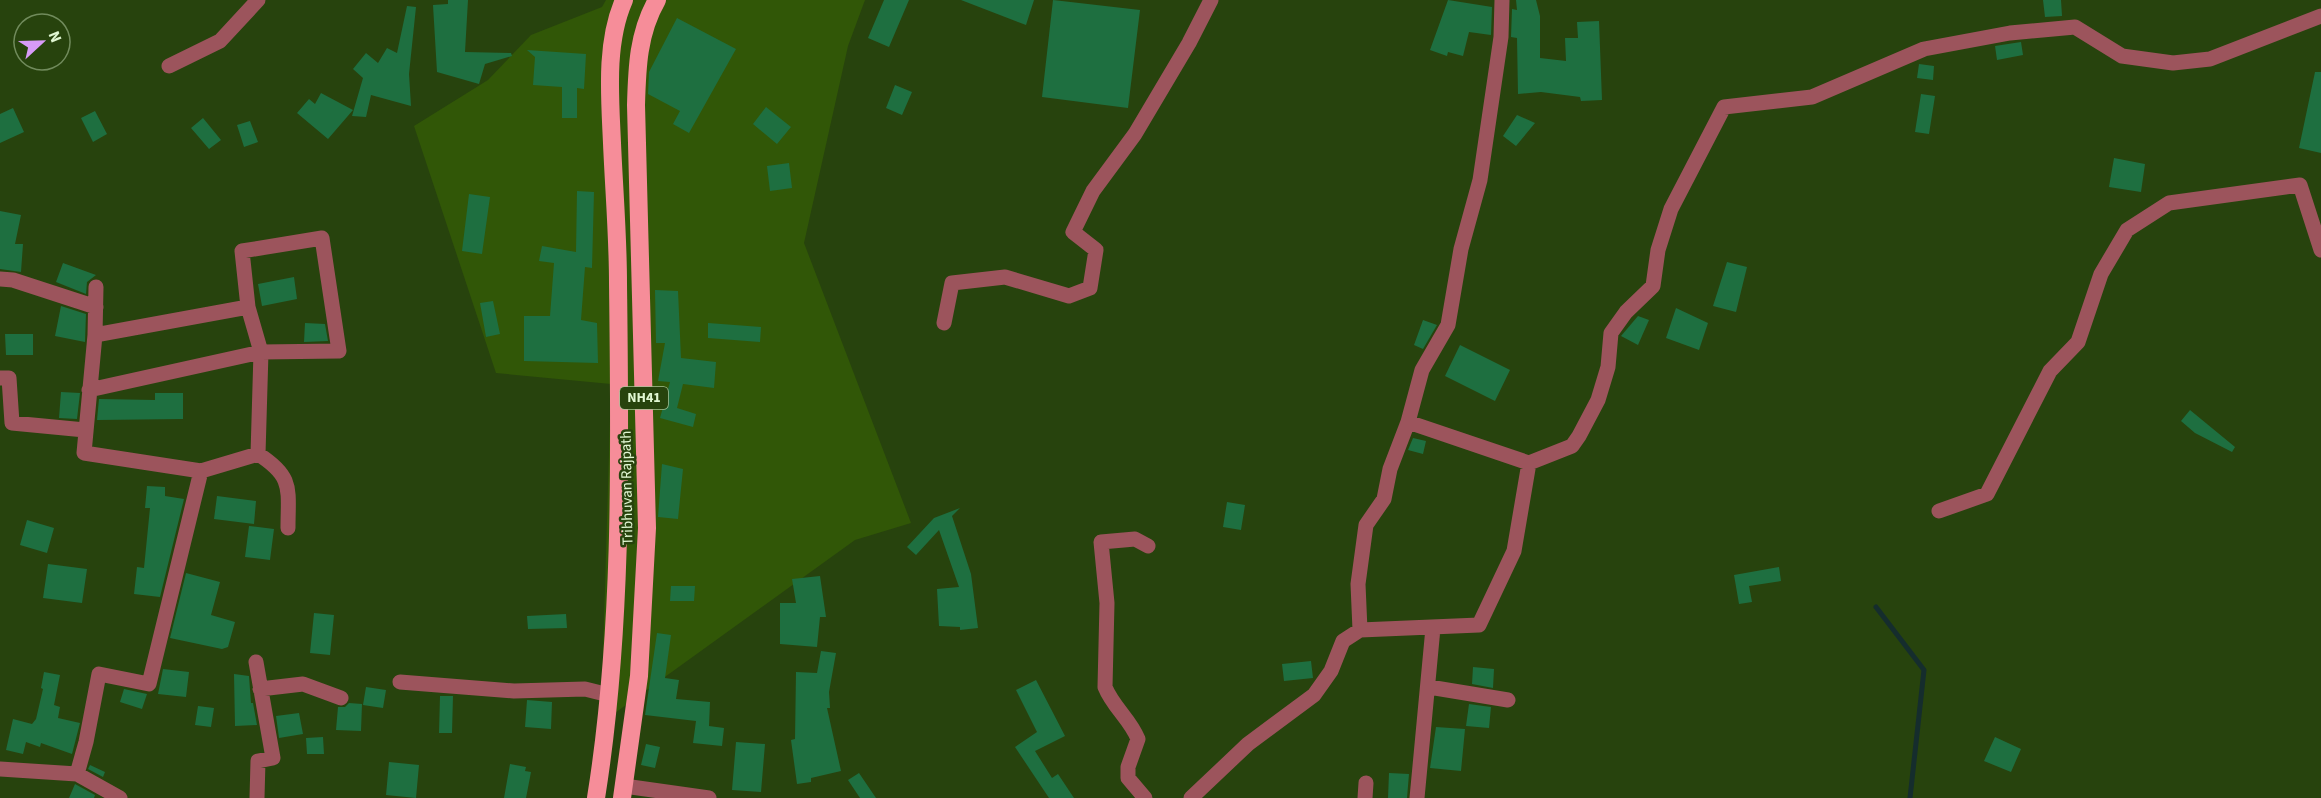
<svg xmlns="http://www.w3.org/2000/svg" width="2321" height="798" viewBox="0 0 2321 798" font-family="'Source Sans 3',sans-serif">
<rect width="100%" height="100%" fill="#27430d"/>
<!-- green -->
<path fill="#315707" d="M606 0H865L848 46 804 243 911 523 855 540 601 723 611 384 496 373 414 126 488 80 531 35 602 7Z"/>
<g fill="none" stroke-linecap="round" stroke-linejoin="round">
<!-- stream -->
<path stroke="#152d2d" stroke-width="5" d="M1876 607 1924 670 1910 798"/>
</g>
<!-- building -->
<path fill="#1e6f40" d="M448 0H468L465 52 511 53 512 56 485 64 479 84 437 72 433 5 448 4Z
M884 0H909L889 47 868 38Z
M961 0H1034L1026 25Z
M1053 0 1140 10 1128 108 1042 97Z
M1448 0 1492 7 1491 35 1469 32 1463 56 1448 52 1447 56 1430 50Z
M1516 0H1536L1540 16V58L1566 61 1565 38H1578L1577 22 1599 21 1602 100 1581 101 1580 97 1541 92 1518 94 1517 38 1511 37 1512 9 1517 10Z
M2043 0H2061L2062 16 2045 17Z
M407 6 416 7 409 74 411 106 371 95 366 117 352 116 363 78 353 69 366 53 378 63 387 48 397 53Z
M677 18 736 49 689 133 673 124 680 111 648 94 649 72Z
M2021 42 2023 55 1997 60 1995 46Z
M527 50 586 54 584 89 577 88V118H562V87L533 85 535 57Z
M1919 64 1934 66 1933 80 1917 78Z
M2315 72H2321V153L2299 148Z
M895 85 912 92 902 115 886 108Z
M321 93 353 110 328 139 297 113 309 99 315 104Z
M1921 94 1935 96 1929 134 1915 132Z
M766 107 791 127 777 144 753 124Z
M13 108 24 132 0 143V114Z
M95 111 107 134 93 142 81 118Z
M1517 115 1535 123 1516 146 1503 136Z
M203 118 221 140 209 149 191 128Z
M250 121 258 142 244 147 237 125Z
M2114 158 2145 164 2141 192 2109 187Z
M789 163 792 188 770 191 767 166Z
M577 191 594 192 592 268 585 267 581 320 597 323 598 363 524 361V316H550L554 263 539 261 542 246 576 252Z
M469 194 490 197 482 254 462 251Z
M0 211 21 215 15 244H23L21 272 0 269Z
M1727 262 1747 267 1736 312 1713 306Z
M63 263 96 275 87 282 86 294 56 282Z
M294 277 297 299 262 306 258 284Z
M655 290 678 291 681 358 716 362 714 388 683 384 677 408 696 414 693 427 660 418 670 382 658 381 665 343H656Z
M493 301 500 334 486 337 480 303Z
M61 306 86 314 85 342 55 336Z
M1676 308 1708 323 1699 350 1666 338Z
M1638 316 1649 320 1638 345 1621 336Z
M1423 320 1437 325 1423 349 1414 345Z
M305 323 325 324 328 341 304 342Z
M708 323 761 327 760 342 708 338Z
M5 334H33V355H6Z
M1460 345 1510 370 1495 401 1445 376Z
M61 392 80 393 77 419 59 418Z
M155 393H183V419L97 420 99 399 155 400Z
M2190 410 2235 447 2232 452 2195 433 2181 421Z
M1413 438 1426 441 1423 454 1408 450Z
M662 464 683 469 678 519 658 517Z
M147 486 165 487V496L184 499 160 597 134 594 137 567 144 568 150 508H145Z
M217 496 256 501 254 524 214 519Z
M1227 502 1245 505 1241 530 1223 527Z
M960 508 952 516 971 574 978 628 960 630V627L939 626 937 589 959 587 939 530 916 555 907 547 934 518Z
M27 520 54 528 47 553 20 545Z
M249 526 274 529 270 560 245 557Z
M48 564 87 569 82 603 43 598Z
M1779 567 1781 581 1749 586 1752 602 1739 604 1734 575Z
M186 573 220 582 211 615 235 622 228 647 222 649 170 638Z
M820 576 826 617H820L817 647 780 644V603H796L792 579Z
M671 586H695L694 601H670Z
M314 613 334 615 330 655 310 653Z
M566 614 567 628 528 629 527 616Z
M657 633 671 635 665 678 679 680 676 699 710 702 709 726 724 728 722 746 693 743 696 721 645 715Z
M821 651 836 653 829 692 830 708H827L841 771 811 778V782L797 784 791 740 795 739 796 672 817 673Z
M1311 661 1313 678 1284 681 1282 664Z
M1473 667 1494 669 1493 688 1472 684Z
M163 669 189 672 186 697 158 694Z
M44 672 60 675 54 705 60 707 58 718 80 723 72 754 41 743 40 747 26 742 23 754 6 750 13 719 32 724 36 719 43 689 41 688Z
M234 674 249 676 251 703H253L257 725 235 726Z
M1036 680 1065 736 1035 751 1052 778 1058 774 1074 798H1049L1015 747 1037 732 1016 690Z
M366 687 386 690 383 708 363 705Z
M124 689 147 694 142 709 120 702Z
M440 696H453L452 733H439Z
M527 700 552 702 551 729 525 727Z
M349 703 362 704 361 731 336 730 338 707H345Z
M1469 704 1491 707 1489 728 1466 726Z
M198 706 214 708 211 727 195 725Z
M299 713 303 734 279 738 276 716Z
M1436 727 1465 729 1461 771 1430 768Z
M323 737 324 754H307L306 738Z
M1995 737 2021 749 2011 772 1984 761Z
M736 742 765 744 761 792 732 790Z
M646 744 660 747 655 768 641 765Z
M389 762 419 765 416 798 386 795Z
M510 764 526 767 525 771 531 772 526 798H504Z
M90 765 105 772 103 777 88 769Z
M859 773 876 798H860L848 780Z
M1389 773 1409 774 1407 798H1388Z
M75 784 95 795 94 798H69Z"/>
<g fill="none" stroke-linecap="round" stroke-linejoin="round">
<!-- street -->
<path stroke="#9c545c" stroke-width="15" d="M1502 0 1501 37 1480 180 1461 249 1448 325 1422 370 1408 422 1529 463
M169 66 220 41 258 0
M0 279 13 280 96 307
M944 323 952 283 1005 277 1069 296 1090 288 1096 250 1073 232 1093 191 1135 134 1189 43 1211 0
M95 335 248 307 242 251 322 238 339 351 261 352 248 307
M0 378H9L12 423 85 430
M89 390 261 352 258 454 201 471
M258 454C294 477 288 489 288 528
M1939 511 1987 494 2050 371 2078 342 2101 274 2127 230 2169 203 2300 185 2321 250
M1360 630 1358 584 1366 525 1384 499 1390 469 1408 422
M256 662 273 758 258 761 257 798
M400 682 514 691 585 689 609 695
M1429 687 1508 700
M260 689 303 684 341 698
M0 769 77 774 120 798
M77 774 86 742 99 674 149 684 201 471 84 453 95 335 96 287
M624 786 709 798
M1145 798 1128 778V767L1138 739C1130 719 1113 707 1105 687L1107 603 1101 542 1135 539 1148 546
M1191 798 1248 744 1314 695 1331 671 1343 641 1360 630 1479 625 1514 551 1529 463 1572 446 1579 436 1598 400 1608 367 1611 333 1626 312 1653 286 1658 250 1671 209 1724 107 1812 97 1924 49 2010 33 2075 27 2122 56 2173 63 2210 59 2321 16
M1365 798 1366 783
M1417 798 1433 628"/>
<!-- highway -->
<path stroke="#f68d99" stroke-width="18" d="M596 798C623 629 620 454 618 283 618 236 614 190 612 143 610 97 605 43 624 0
M622 798 639 676 647 528 636 105C637 68 638 33 657 0"/>
</g>
<g text-anchor="middle" dominant-baseline="central" stroke-width="5" stroke-linejoin="round" paint-order="stroke">
<!-- shield labels -->
<rect fill="#27430d" stroke="#a8c197" stroke-width="1.5" x="620" y="387" width="48" height="22" rx="4.5"/>
<g font-size="14" font-weight="bold" fill="#e0f7d2">
<text x="644" y="398">NH41</text>
</g>
<!-- street labels -->
<g font-size="15" fill="#e0f7d2" stroke="#27430d">
<text transform="translate(627 488) rotate(-91)">Tribhuvan Rajpath</text>
</g>
</g>
<!-- north arrow -->
<g transform="translate(42 42) rotate(68)"><circle r="28" fill="#27430d" stroke="#718b5c" stroke-width="1.5"/>
<path d="M0-4.5L10 22L0 15L-10 22Z" fill="#d89bf8"/>
<text y="-9" font-size="16" font-weight="bold" text-anchor="middle" fill="#e0f7d2">N</text>
</g>
</svg>
